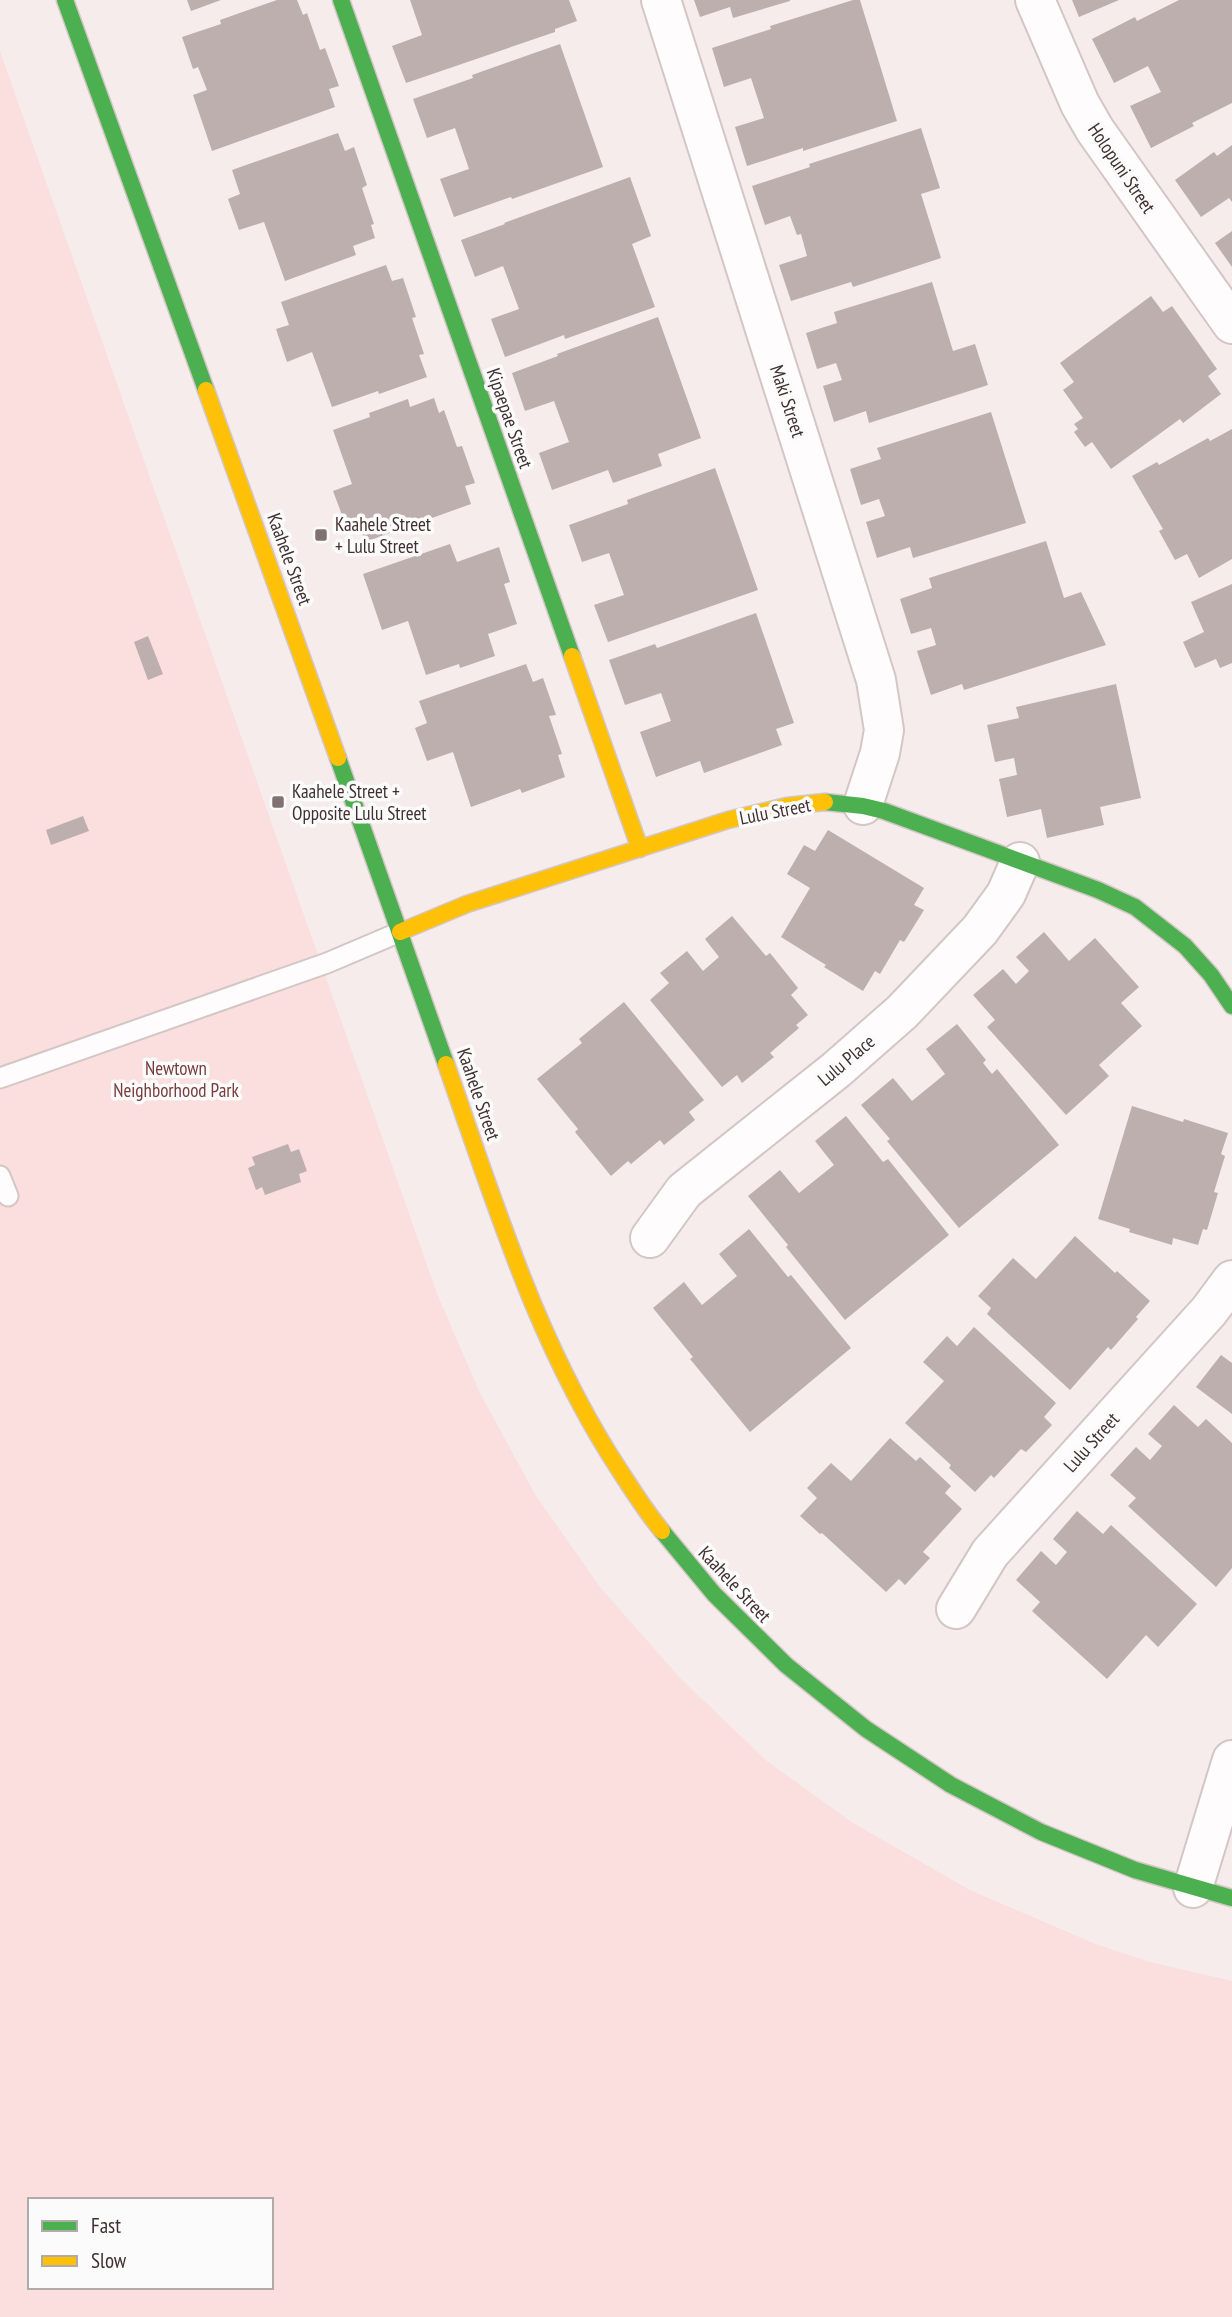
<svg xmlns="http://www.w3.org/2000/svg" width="1232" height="2317" viewBox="0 0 1232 2317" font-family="'PT Sans Narrow',sans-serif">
<rect width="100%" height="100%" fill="#f6ecec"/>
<!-- green -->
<path fill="#fadfde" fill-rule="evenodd" d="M0 51 438 1296 480 1393 536 1496 600 1587 681 1679 767 1761 853 1823 970 1890 1098 1945 1150 1962 1232 1981V2317H0ZM30 2200H271V2287H30Z"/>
<!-- building -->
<path fill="#bcafae" d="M187 0H221L191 11Z
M277 0H297L303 15 307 13 320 50 325 48 339 86 329 89 335 107 212 151 193 95 207 90 198 67 193 69 182 37 221 24 220 20Z
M410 0H569L577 21 555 29V32L406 83 392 46 422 35Z
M694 0H790V1L733 18 730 7 700 17Z
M853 0H860L897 121 803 151V148L747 166 735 127 764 118 751 78 724 87 712 48 771 29 770 26Z
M1072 0H1119L1079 17Z
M1179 0H1232V103L1192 123 1194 126 1151 148 1130 106 1161 92 1148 66 1114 83 1092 39 1135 17 1137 21Z
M560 44 603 167 512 199 511 197 454 217 440 179 469 169 455 128 427 138 413 99 473 78 472 75Z
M921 128 940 188 921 194 941 258 853 287 851 282 791 301 779 265 807 256 801 234 797 235 790 216 765 225 752 186 810 167 809 164Z
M338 133 345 151 354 147 367 185 362 188 374 224 371 225 375 238 353 246 356 255 285 281 264 222 239 230 228 199 240 194 232 170Z
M1232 145V202L1229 198 1201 217 1175 180 1214 152 1217 156Z
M630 177 651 236 632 244 655 307 565 339 564 335 505 357 491 319 519 309 503 266 475 277 461 240 505 224 504 223Z
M1232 231V267L1215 243Z
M386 265 392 281 403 278 416 317 412 318 424 354 419 355 427 377 379 394 378 391 332 407 312 352 287 362 276 329 289 325 281 302Z
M932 282 953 351 975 344 988 385 869 423 866 411 834 422 823 386 842 380 836 363 817 369 806 333 837 323 834 312Z
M1151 296 1163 312 1172 306 1217 369 1208 376 1221 394 1183 423 1180 419 1111 469 1092 442 1085 447 1074 432 1078 429 1074 424 1083 418 1063 390 1074 382 1060 363Z
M658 317 701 438 658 454 662 466 613 483 608 470 552 490 539 453 569 442 554 401 525 411 512 373 558 356 557 354Z
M434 398 439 413 444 410 457 447 462 446 475 483 465 486 471 504 365 542 357 518 345 523 333 491 352 484 333 430 370 417 369 413 408 399 410 407Z
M991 412 1026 523 913 558 910 547 877 558 866 522 885 516 879 499 861 505 850 469 881 459 877 448Z
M1232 429V559L1199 578 1187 554 1175 560 1159 531 1163 529 1132 476 1157 462 1159 465 1208 438 1210 441Z
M715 468 758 590 608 642 594 605 624 595 609 553 582 562 569 525 628 504 627 500Z
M1046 541 1064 598 1081 592 1106 645 964 690 962 684 931 695 917 651 936 645 931 628 911 634 900 599 932 588 929 578Z
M450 544 457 562 499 547 510 582 504 584 517 624 488 634 495 656 460 668 459 664 426 675 408 621 382 630 363 574Z
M1232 584V663L1220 668 1216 659 1195 668 1183 642 1204 632 1191 602Z
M756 613 794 723 776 729 782 745 704 773 700 761 656 777 640 732 671 721 661 693 625 705 609 660 655 644 657 648Z
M148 636 163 674 148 680 134 642Z
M526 664 533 682 543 678 556 715 549 716 562 754 558 755 565 777 522 793 520 789 471 807 453 752 427 761 415 728 427 723 419 701Z
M1116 684 1141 798 1100 807 1104 825 1047 838 1041 809 1007 817 999 779 1017 775 1014 758 995 762 987 725 1019 718 1016 707Z
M83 816 89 831 51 845 46 830Z
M828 830 924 888 914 905 924 910 904 942 900 940 880 974 875 971 863 991 824 967 826 965 781 937 810 888 787 874 804 845 815 851Z
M732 916 766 956 770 953 798 988 791 995 808 1015 796 1025 799 1028 770 1053 774 1057 742 1083 737 1075 722 1087 650 1000 669 983 660 973 687 951 703 971 719 957 705 939Z
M1044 932 1069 961 1095 938 1139 987 1121 1003 1142 1026 1099 1065 1109 1076 1066 1115 987 1027 995 1020 973 995 1003 969 1016 984 1029 971 1016 957Z
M624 1002 704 1100 689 1112 695 1120 664 1145 660 1140 631 1164 628 1161 611 1176 575 1132 578 1129 537 1079 582 1043 579 1039Z
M957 1024 986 1060 983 1063 992 1074 997 1069 1059 1145 959 1228 887 1141 890 1139 861 1105 893 1078 912 1101 945 1074 926 1049Z
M1132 1106 1183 1122 1184 1119 1228 1133 1221 1154 1225 1156 1214 1192 1218 1193 1207 1230 1203 1229 1198 1245 1173 1238 1172 1245 1129 1232 1130 1229 1098 1219Z
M846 1116 883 1162 888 1159 949 1235 845 1320 786 1247 788 1245 748 1196 780 1170 799 1193 834 1165 815 1141Z
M288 1144 291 1152 299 1149 307 1171 299 1174 301 1182 265 1195 262 1187 256 1190 248 1168 255 1165 252 1157Z
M749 1229 788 1277 791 1275 851 1348 750 1432 690 1359 693 1357 653 1308 684 1282 702 1305 737 1276 719 1254Z
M1075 1236 1115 1273 1117 1271 1150 1301 1136 1317 1138 1319 1111 1350 1108 1347 1070 1390 987 1314 991 1308 978 1296 1013 1258 1036 1279Z
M974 1327 1056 1403 1044 1417 1052 1425 1026 1452 1021 1449 994 1478 991 1475 975 1492 949 1468 951 1465 905 1423 944 1381 923 1362 947 1336 957 1346Z
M1221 1355 1232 1363V1414L1196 1387Z
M1174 1405 1198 1427 1206 1419 1232 1443V1568L1216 1587 1128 1506 1136 1498 1110 1475 1136 1447 1150 1460 1162 1446 1148 1434Z
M890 1438 916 1461 920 1457 951 1486 945 1493 962 1509 923 1552 930 1558 905 1585 899 1579 886 1592 822 1533 820 1534 800 1516 817 1498 807 1488 831 1463 851 1481Z
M1077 1511 1103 1534 1111 1525 1197 1604 1158 1647 1146 1635 1107 1679 1032 1611 1040 1602 1016 1580 1041 1551 1056 1565 1067 1552 1053 1539Z"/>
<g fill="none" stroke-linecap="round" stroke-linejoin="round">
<defs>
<path id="lane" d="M0 1078 327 963 400 932
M0 1176 8 1196"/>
<path id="street" d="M661 0 876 680 884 730 880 753 863 805
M1035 0 1080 104 1095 130 1232 324
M650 1238 684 1191 836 1070 902 1012 980 930 1006 894 1020 862
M956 1609 990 1553 1209 1311 1232 1280
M1193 1888 1232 1760"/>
<path id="fast" d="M65 0 206 390
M341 0 572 656
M338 758 446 1064
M825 802 863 806 884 811 1098 890 1135 907 1185 946 1211 975 1232 1006
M662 1531 714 1594 786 1665 866 1729 951 1785 1041 1832 1135 1870 1232 1898"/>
<path id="slow" d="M206 390 338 758
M572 656 640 849
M400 932 467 904 728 820 787 806 825 802
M446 1064C496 1206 538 1347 622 1474 635 1494 647 1513 662 1531"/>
</defs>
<!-- lane casing -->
<use href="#lane" stroke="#d3c6c5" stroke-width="23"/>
<!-- street casing -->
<use href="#street" stroke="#d3c6c5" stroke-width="42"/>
<!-- fast casing -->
<use href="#fast" stroke="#d3c6c5" stroke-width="19"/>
<!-- slow casing -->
<use href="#slow" stroke="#d3c6c5" stroke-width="19"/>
<!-- lane -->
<use href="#lane" stroke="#fefcfc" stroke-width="19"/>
<!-- street -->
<use href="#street" stroke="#fefcfc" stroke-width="38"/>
<!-- fast -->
<use href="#fast" stroke="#4caf50" stroke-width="16"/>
<!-- slow -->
<use href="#slow" stroke="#ffc107" stroke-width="16"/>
</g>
<!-- markers -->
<g fill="#807271" stroke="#fbfbfb" stroke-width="2.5">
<rect x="314" y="528" width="14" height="14" rx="3.5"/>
<rect x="271" y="795" width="14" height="14" rx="3.5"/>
</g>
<g text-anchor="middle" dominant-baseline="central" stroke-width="7" stroke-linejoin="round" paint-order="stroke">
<!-- street labels -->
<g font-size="19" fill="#40302f" stroke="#fbfbfb">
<text transform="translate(1122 168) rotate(56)">Holopuni Street</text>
<text transform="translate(788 401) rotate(72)">Maki Street</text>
<text transform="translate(510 418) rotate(71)">Kipaepae Street</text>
<text transform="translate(290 559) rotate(70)">Kaahele Street</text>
<text transform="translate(775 811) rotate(-11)">Lulu Street</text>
<text transform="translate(846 1060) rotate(-40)">Lulu Place</text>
<text transform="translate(479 1094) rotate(71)">Kaahele Street</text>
<text transform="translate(1091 1442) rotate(-48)">Lulu Street</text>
<text transform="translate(735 1584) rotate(47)">Kaahele Street</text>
</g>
<!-- poi labels -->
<g font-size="19" fill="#40302f" stroke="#fbfbfb" text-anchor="start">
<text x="335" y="524">Kaahele Street<tspan x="335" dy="22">+ Lulu Street</tspan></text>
<text x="292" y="791">Kaahele Street +<tspan x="292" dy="22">Opposite Lulu Street</tspan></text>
</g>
<!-- park labels -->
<g font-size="19" fill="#783c3c" stroke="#fbfbfb">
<text x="176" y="1068">Newtown<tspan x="176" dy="22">Neighborhood Park</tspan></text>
</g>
</g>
<!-- legend -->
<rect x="28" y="2198" width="245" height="91" fill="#fbfbfb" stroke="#b0aaa9" stroke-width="2"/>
<rect x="42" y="2221" width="35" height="10" fill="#4caf50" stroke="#b0aaa9" stroke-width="2"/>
<text x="91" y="2233" font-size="21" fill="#40302f">Fast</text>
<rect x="42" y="2256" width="35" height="10" fill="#ffc107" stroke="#b0aaa9" stroke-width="2"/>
<text x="91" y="2268" font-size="21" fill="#40302f">Slow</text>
</svg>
